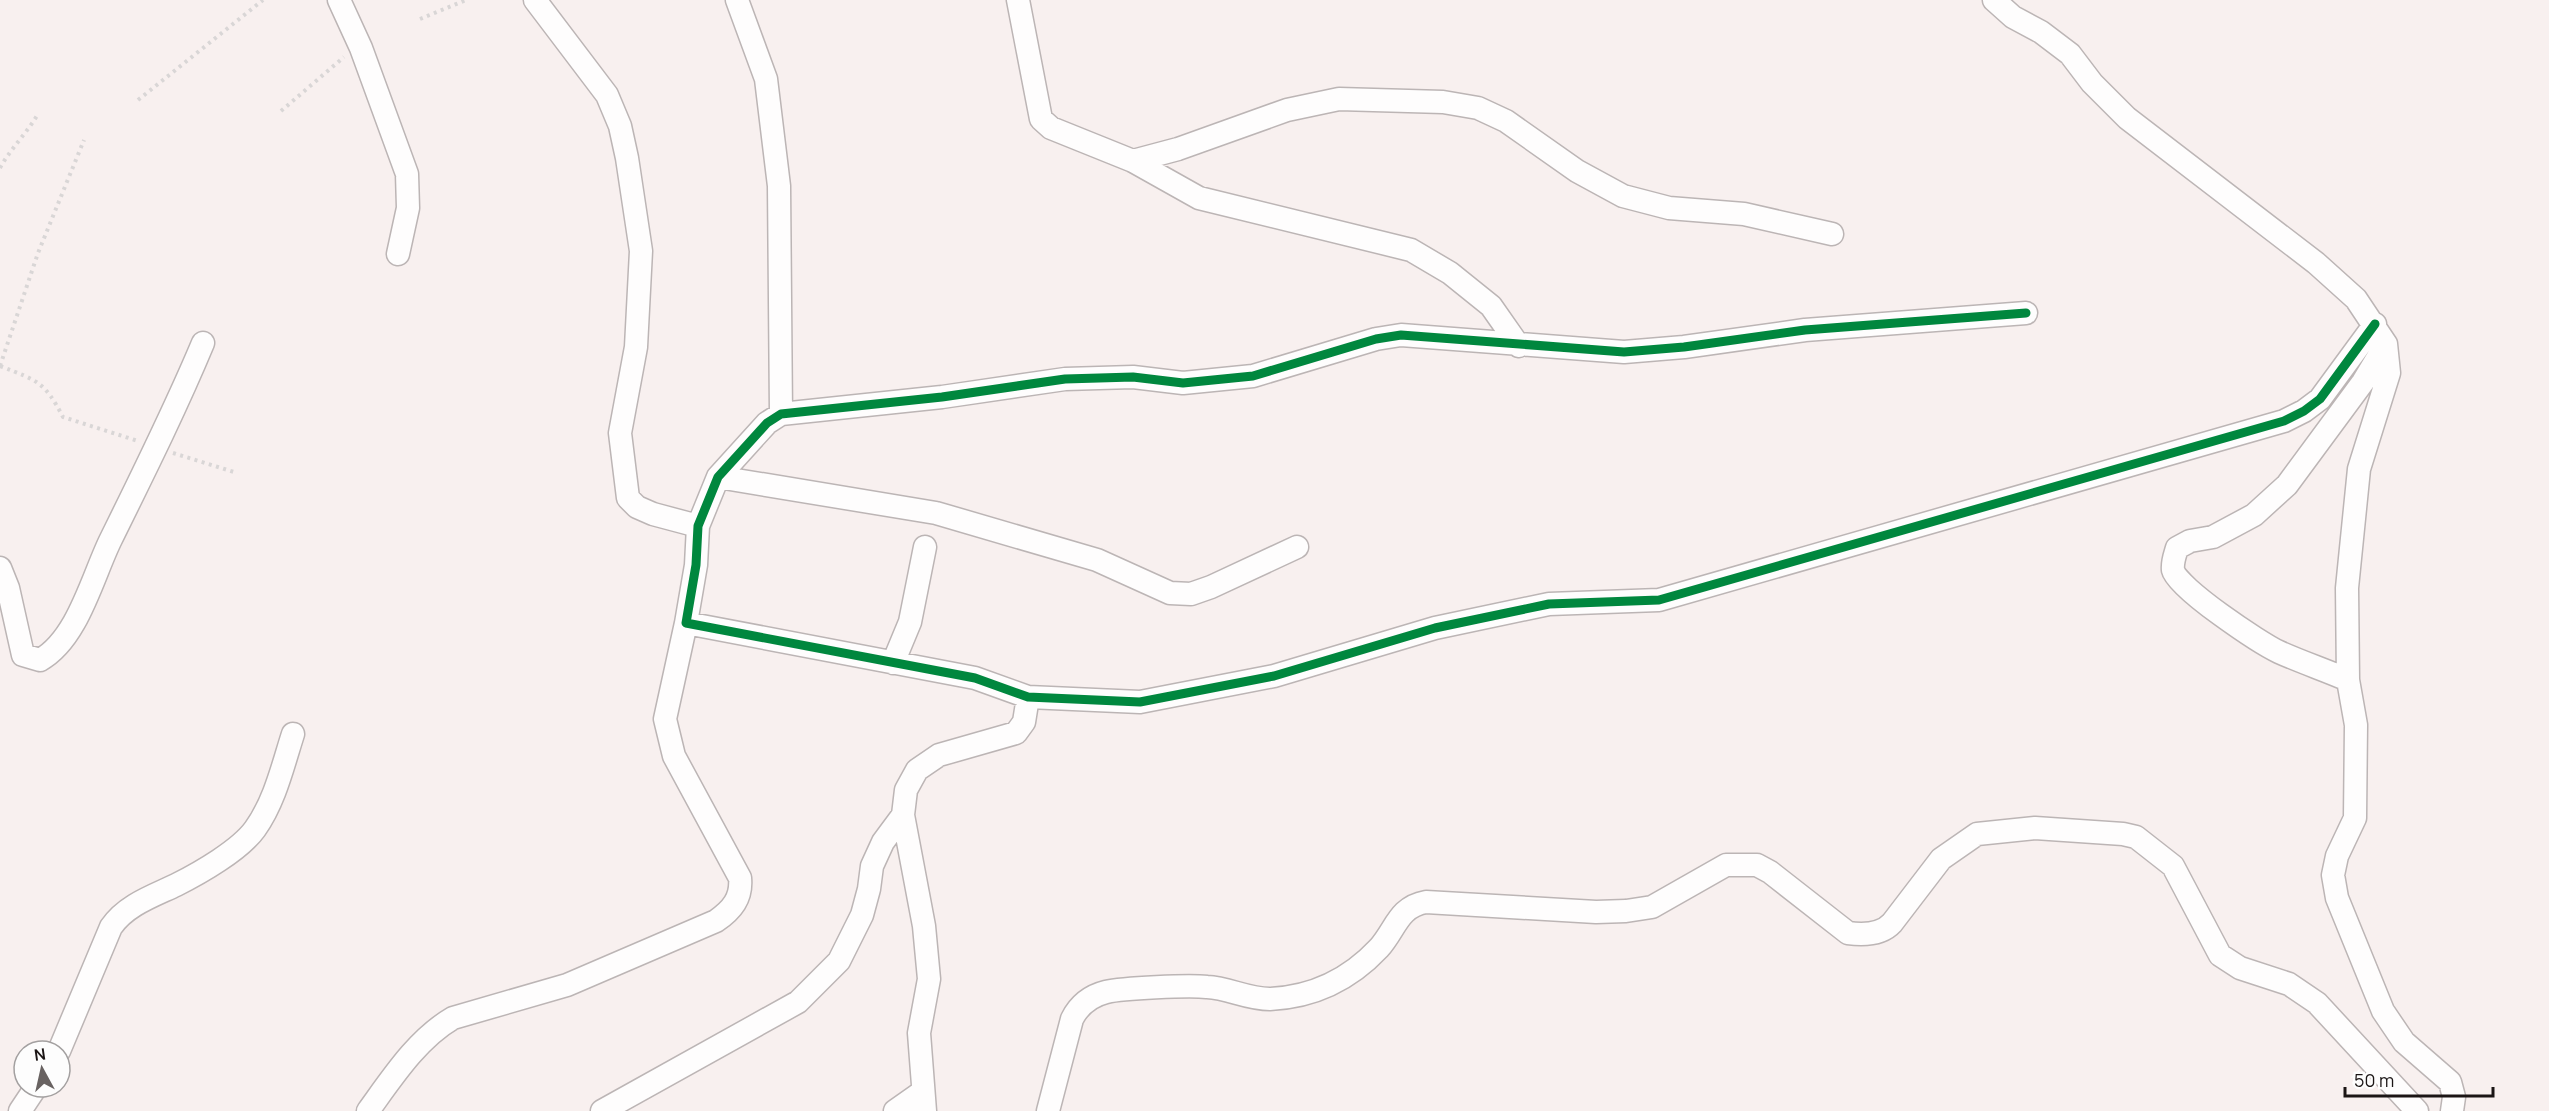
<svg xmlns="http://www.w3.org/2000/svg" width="2549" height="1111" viewBox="0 0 2549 1111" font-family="Manrope,sans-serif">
<rect width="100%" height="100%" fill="#f8f0ef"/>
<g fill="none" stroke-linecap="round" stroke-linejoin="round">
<defs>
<path id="minor" d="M339 0 361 48 407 174 408 208 398 254
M535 0 607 95 620 126 627 158 641 251 636 347 620 433 628 498 637 507 653 514 698 526
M737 0 766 79 779 186 781 414
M1018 0 1041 119 1051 128 1133 161 1199 198 1411 250 1450 273 1491 306 1519 346
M1994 0 2013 17 2041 32 2070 54 2092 83 2127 118 2316 263 2356 299 2386 344 2389 373 2359 469 2347 588 2348 680 2356 725 2355 818 2337 856 2333 875 2337 898 2383 1011 2404 1042 2450 1082 2454 1097 2452 1111
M1133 161 1178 149 1287 110 1339 99 1443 102 1478 108 1506 121 1577 171 1623 196 1669 208 1744 214 1832 234
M2026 313 1805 330 1684 347 1624 352 1401 335 1376 339 1253 376 1183 383 1133 377 1065 379 942 397 781 414 767 423 718 477 698 526 696 565 686 623 975 678 1028 697 1140 702 1274 676 1435 628 1549 604 1659 600 2284 421 2304 411 2320 399 2375 324
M718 477 936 513 1097 560 1170 593 1191 594 1211 587 1297 547
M0 568 8 588 23 655 40 660C78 639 93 575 111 539 143 474 175 410 203 343
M893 663 910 622 925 547
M2348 680C2325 670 2301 662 2279 652 2260 643 2177 588 2173 570 2172 562 2175 555 2177 548L2190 541 2213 537 2254 515 2287 485 2363 382 2386 344
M59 1051 111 927C126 905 153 896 176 885 200 873 240 850 255 829 275 801 283 765 293 734
M20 1111 36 1087
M368 1111C392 1078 417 1039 453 1018L567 985 716 921C732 910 742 898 740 878L674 756 665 719 686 623
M602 1111 798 1002 839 961 862 915 869 889 872 866 883 842 903 815
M895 1111 922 1092
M925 1111 919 1033 929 979 924 926 903 815 906 790 917 770 939 755 1016 733 1024 722 1028 697
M1048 1111 1072 1019C1079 1005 1090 996 1106 992 1123 988 1189 985 1207 987 1229 988 1247 999 1270 999 1313 997 1350 979 1379 948 1396 929 1398 907 1426 902L1596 912 1626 911 1652 907 1726 865H1757L1770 872 1848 933C1863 935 1881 935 1892 923L1941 859 1977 834 2035 828 2123 834 2136 837 2173 866 2220 955 2240 968 2289 984 2317 1003 2417 1111"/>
</defs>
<!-- minor casing -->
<use href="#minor" stroke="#bcb5b5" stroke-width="25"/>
<!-- path -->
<path stroke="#d9d6d6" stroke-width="4" stroke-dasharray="3 4.5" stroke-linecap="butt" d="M420 19 466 0
M138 100 263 0
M281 111 344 57
M0 168C11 148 27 133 38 114
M0 366C38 381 44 381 63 417L138 441
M0 366 38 253 84 140
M173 453 234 472"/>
<!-- minor -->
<use href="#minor" stroke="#fefdfd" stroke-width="22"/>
<defs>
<path id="cycleway" d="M2026 313 1805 330 1684 347 1624 352 1401 335 1376 339 1253 376 1183 383 1133 377 1065 379 942 397 781 414 767 423 718 477 698 526 696 565 686 623 975 678 1028 697 1140 702 1274 676 1435 628 1549 604 1659 600 2284 421 2304 411 2320 399 2375 324"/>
</defs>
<!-- cycleway casing -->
<use href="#cycleway" stroke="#fdfdfd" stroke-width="13"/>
<!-- cycleway -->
<use href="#cycleway" stroke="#00873e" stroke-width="9"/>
</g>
<!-- north arrow -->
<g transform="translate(42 1069) rotate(352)"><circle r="28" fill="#fdfdfd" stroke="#a3a0a0" stroke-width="1.5"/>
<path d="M0-4.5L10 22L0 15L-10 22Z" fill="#686261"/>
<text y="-9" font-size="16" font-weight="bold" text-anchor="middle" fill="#1b1515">N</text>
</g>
<!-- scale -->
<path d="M2345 1087v9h148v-9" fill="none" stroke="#1b1515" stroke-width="3"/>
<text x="2354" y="1087" font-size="18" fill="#1b1515" stroke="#fdfdfd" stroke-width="4.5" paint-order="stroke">50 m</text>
</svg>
